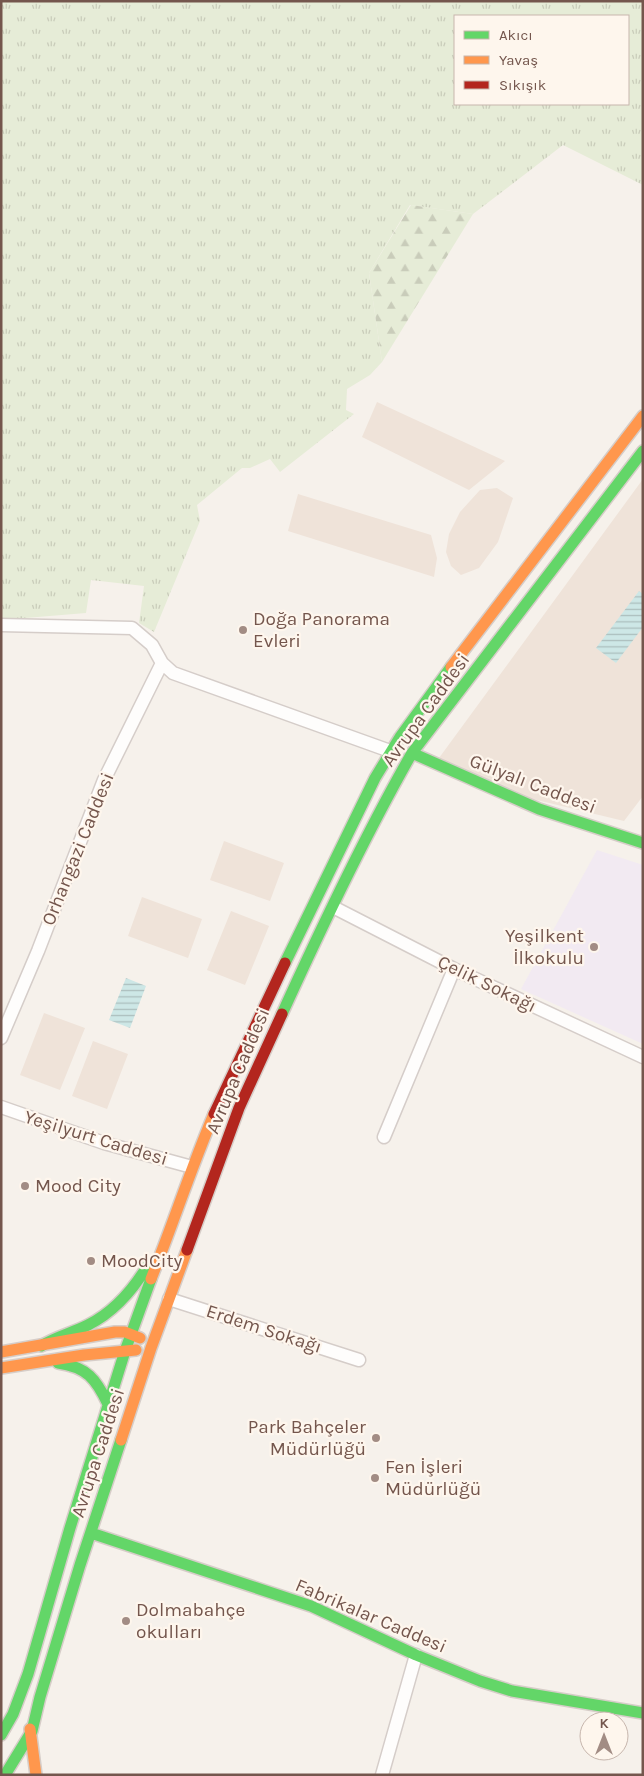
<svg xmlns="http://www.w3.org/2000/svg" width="644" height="1776" viewBox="0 0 644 1776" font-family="Karla,sans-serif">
<defs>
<pattern id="grass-tufts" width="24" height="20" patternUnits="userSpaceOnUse" patternTransform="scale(1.25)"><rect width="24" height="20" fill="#e6ecd7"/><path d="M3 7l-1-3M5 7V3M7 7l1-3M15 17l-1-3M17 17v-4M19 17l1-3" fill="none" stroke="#c9ccba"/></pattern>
<pattern id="forest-firs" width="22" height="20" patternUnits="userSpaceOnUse" patternTransform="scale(1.25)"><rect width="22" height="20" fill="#e6ecd7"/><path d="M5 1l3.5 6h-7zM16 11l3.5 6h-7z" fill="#c9ccba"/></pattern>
<pattern id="water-rules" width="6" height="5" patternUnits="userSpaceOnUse" patternTransform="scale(1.25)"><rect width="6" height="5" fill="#cde7e6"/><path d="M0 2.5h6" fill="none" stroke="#abbebd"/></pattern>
</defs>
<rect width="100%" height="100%" fill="#f6f1eb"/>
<!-- residential -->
<path fill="#efe3d9" d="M377 402 505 461 469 490 362 437Z
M643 479V796L624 821 516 795 439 758Z
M497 488 513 498 498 542 479 568 461 575 451 566 446 552 449 534 460 512 480 490Z
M298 494 431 535 437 558 434 577 288 531Z
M224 841 284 863 270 901 210 880Z
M142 897 202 919 188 958 128 936Z
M231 911 269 926 245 985 207 970Z
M44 1013 85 1028 60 1090 20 1075Z
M93 1041 128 1054 107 1109 72 1096Z"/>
<!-- education -->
<path fill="#f2eaf2" d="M597 850 643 865V1044L521 989Z"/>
<!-- grass -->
<path fill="url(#grass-tufts)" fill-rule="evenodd" d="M1 1H643V185L563 145 473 214 410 205 369 273 382 362 370 375 347 389 346 410 354 414 280 472 270 459 250 468H242L197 505 200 521 154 632 139 623 144 586 91 580 86 613 1 620ZM455 16H628V104H455Z"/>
<!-- forest -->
<path fill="url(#forest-firs)" d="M411 205 473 214 382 362 369 273Z"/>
<!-- water -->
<path fill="url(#water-rules)" d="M639 591 643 594V627L616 663 596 648Z
M126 978 146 986 130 1028 109 1020Z"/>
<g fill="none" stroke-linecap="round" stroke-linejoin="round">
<defs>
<path id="street" d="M1 625 132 628 152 645 162 663 173 673 390 751
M333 907 454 969 643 1057
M1 1038 38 951 104 780 162 663
M1 1107 104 1143 192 1167
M384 1137 454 969
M169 1299 359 1360
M382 1775 416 1655"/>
<path id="fast" d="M412 753 539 809 643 843
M285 963 375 778 400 737 451 667
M282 1014C322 926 364 837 412 753L643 451
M41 1346C55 1337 72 1333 88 1325 114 1312 133 1290 148 1265
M58 1363C87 1367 96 1379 108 1404
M91 1533 311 1606 416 1655 480 1681 512 1691 643 1713
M1 1735 13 1714 28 1674 70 1528 125 1351 151 1279
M5 1775 32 1731 40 1697 80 1565 121 1440"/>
<path id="slow" d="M451 667 643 416
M151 1279C173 1224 191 1168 214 1114
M1 1352 115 1332H125L140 1338
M1 1368 84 1355 136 1350
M121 1440 151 1348 187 1250
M30 1729 36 1775"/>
<path id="jam" d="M214 1114 285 963
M187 1250 239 1108 282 1014"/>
</defs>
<!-- street casing -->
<use href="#street" stroke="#d5cdc9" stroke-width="15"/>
<!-- fast casing -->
<use href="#fast" stroke="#d6cdc8" stroke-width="14"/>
<!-- slow casing -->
<use href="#slow" stroke="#d6cdc8" stroke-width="14"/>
<!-- jam casing -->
<use href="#jam" stroke="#d6cdc8" stroke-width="14"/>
<!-- street -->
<use href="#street" stroke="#fefdfc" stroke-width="12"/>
<!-- fast -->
<use href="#fast" stroke="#63d668" stroke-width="11"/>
<!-- slow -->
<use href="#slow" stroke="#ff974d" stroke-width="11"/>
<!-- jam -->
<use href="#jam" stroke="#b3261e" stroke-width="11"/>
</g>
<!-- markers -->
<g fill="#a28c84" stroke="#fef6ed" stroke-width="2">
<circle cx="243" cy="630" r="5"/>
<circle cx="594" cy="947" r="5"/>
<circle cx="25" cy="1186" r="5"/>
<circle cx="91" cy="1261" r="5"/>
<circle cx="376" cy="1438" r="5"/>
<circle cx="375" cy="1478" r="5"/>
<circle cx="126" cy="1621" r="5"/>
</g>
<g text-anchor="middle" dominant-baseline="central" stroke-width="4.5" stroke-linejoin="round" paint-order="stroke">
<!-- poi labels -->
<g font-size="19" fill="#74564d" stroke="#fef6ed" text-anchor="start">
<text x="253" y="619">Doğa Panorama<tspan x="253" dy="22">Evleri</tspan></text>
<text x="584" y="936" text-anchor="end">Yeşilkent<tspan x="584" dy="22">İlkokulu</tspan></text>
<text x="35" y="1186">Mood City</text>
<text x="101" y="1261">MoodCity</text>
<text x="366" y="1427" text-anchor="end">Park Bahçeler<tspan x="366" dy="22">Müdürlüğü</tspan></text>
<text x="385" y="1467">Fen İşleri<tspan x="385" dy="22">Müdürlüğü</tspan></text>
<text x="136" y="1610">Dolmabahçe<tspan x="136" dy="22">okulları</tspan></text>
</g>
<!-- street labels -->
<g font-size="19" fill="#74564d" stroke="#fef6ed">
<text transform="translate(426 710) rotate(-54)">Avrupa Caddesi</text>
<text transform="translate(533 784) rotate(21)">Gülyalı Caddesi</text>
<text transform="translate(78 849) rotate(-68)">Orhangazi Caddesi</text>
<text transform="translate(487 984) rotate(26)">Çelik Sokağı</text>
<text transform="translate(238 1071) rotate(-67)">Avrupa Caddesi</text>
<text transform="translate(96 1138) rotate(17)">Yeşilyurt Caddesi</text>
<text transform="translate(264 1329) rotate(18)">Erdem Sokağı</text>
<text transform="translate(98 1453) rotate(-72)">Avrupa Caddesi</text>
<text transform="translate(371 1616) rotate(23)">Fabrikalar Caddesi</text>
</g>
</g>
<!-- border -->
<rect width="644" height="1776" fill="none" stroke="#74564d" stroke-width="5"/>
<!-- legend -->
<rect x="454" y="15" width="175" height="90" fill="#fef6ed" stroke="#c7b6ad"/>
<rect x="464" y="31" width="25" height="8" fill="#63d668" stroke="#c7b6ad"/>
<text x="499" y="40" font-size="15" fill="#74564d">Akıcı</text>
<rect x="464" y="56" width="25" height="8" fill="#ff974d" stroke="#c7b6ad"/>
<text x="499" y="65" font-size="15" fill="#74564d">Yavaş</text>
<rect x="464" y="81" width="25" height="8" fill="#b3261e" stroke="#c7b6ad"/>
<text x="499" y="90" font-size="15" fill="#74564d">Sıkışık</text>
<!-- north arrow -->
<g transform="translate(604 1736)"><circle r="24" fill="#fef6ed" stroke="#c7b6ad"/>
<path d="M0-4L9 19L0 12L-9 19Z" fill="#a28c84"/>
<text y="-8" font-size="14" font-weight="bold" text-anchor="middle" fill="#74564d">K</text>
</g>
</svg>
